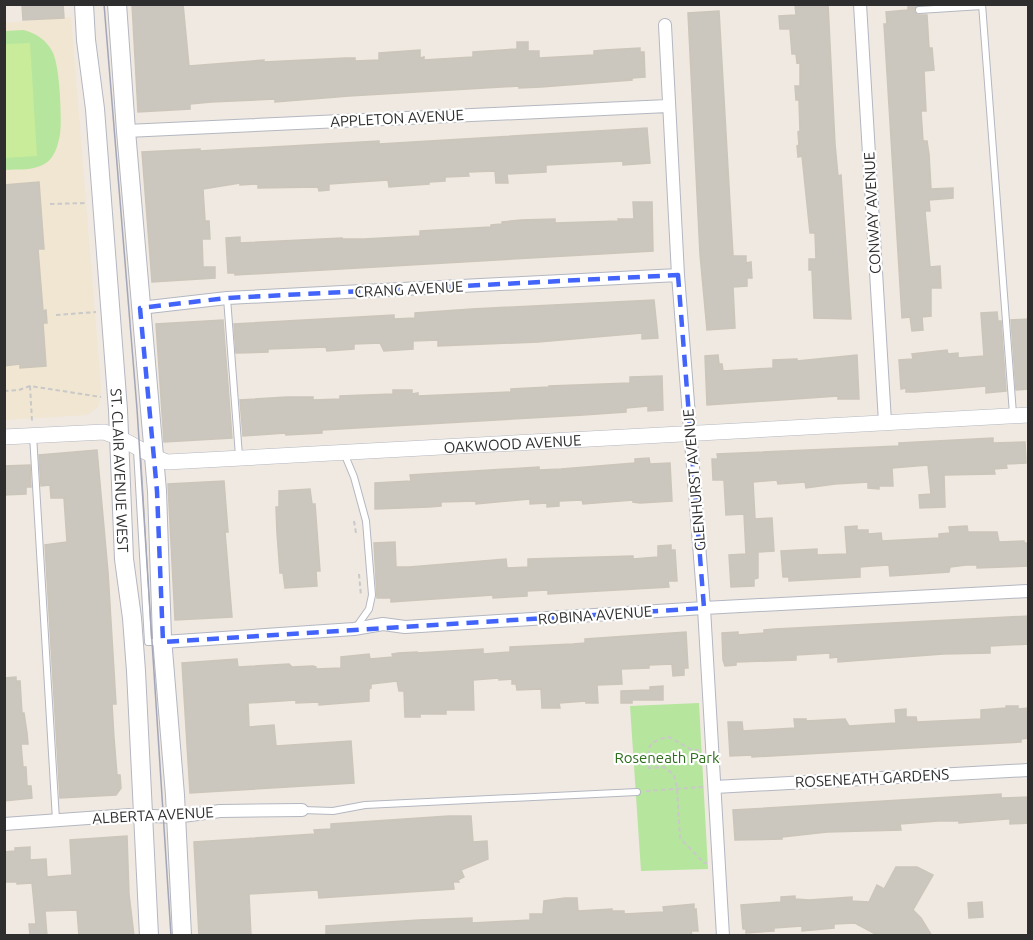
<svg xmlns="http://www.w3.org/2000/svg" width="1033" height="940" viewBox="0 0 1033 940" font-family="Ubuntu,sans-serif">
<rect width="100%" height="100%" fill="#efe9e1"/>
<!-- education -->
<path fill="#f0e6d1" d="M71 17 101 389 99 406 87 415 5 420V23Z"/>
<!-- green -->
<path fill="#b6e59e" d="M23 30C36 33 46 40 52 51 60 64 62 119 60 134 58 145 55 157 46 163 35 171 17 169 5 170V31Z
M699 703 708 869 641 871 630 706Z"/>
<!-- pitch -->
<path fill="#c9ec9a" d="M30 43 37 156 5 158V44Z"/>
<!-- building -->
<path fill="#cbc7bf" stroke="#cbc5ba" stroke-width="1.5" d="M22 4H63L64 18 23 20Z
M132 4H183L189 66 264 60V62L346 58H355V61L379 60V53L420 50V58L424 57V60L473 57V52L517 49V42H528V51H539V58L594 55V51L605 50 640 48V52H644L645 77 632 78V80L541 87 519 88V86L349 96 275 102V99L211 102 190 104V109L138 112Z
M795 4H828L835 144 838 176 841 175 851 319 814 318 812 270H809V259H816L815 233H810L802 156 798 157 797 146 799 145 798 132 800 131 799 100H796L795 86H800V62L797 63 796 54H792L790 29H780L779 16 796 15Z
M908 4H923L916 6 914 11 917 15H927L929 48H932L934 70 924 71 926 111H921L923 141H927L929 154 931 189 953 188V198L929 200 930 211H925L930 267 940 266 941 288H931V316L922 317 923 330 912 331 910 317 902 318 884 24H887L886 12 908 10Z
M719 11 733 256H746V263L751 262 752 278H747V286L733 287 735 328 707 330 700 254 688 13Z
M647 128 650 163 623 165V161L546 165V172L507 174 508 183H496L495 171 468 172 469 176 445 177V181L429 182V184L389 187 388 180 329 184V190L319 191 318 187 258 188V184L240 185V183L203 189 205 221H209L210 239H202L203 267H215V278L152 282 142 152 200 149V151L379 141V144Z
M39 182 44 249H38L43 311 46 310 47 323H43L46 366 20 368V364L4 366V185Z
M633 202H652L653 251 235 275V273H228L226 238 240 237V243L342 238V239H364L420 236V231L491 227V225L502 224V222L521 220 555 219V223L619 221 618 219H634Z
M654 300 658 338 642 339V333L538 342 438 346V340L413 341V349L384 351 380 343 354 344V349L327 351 326 347 268 349V352L236 353 234 324 394 315V319L415 318V313L472 309Z
M997 312 998 321H1001L1006 391 986 393V386L915 392H906V388L901 389 899 360 913 359 912 354 947 350 948 354 958 353V358L984 356 981 313Z
M1029 319V389L1016 390 1011 320Z
M223 320 232 438 164 442 156 324Z
M718 355 719 364H722L723 371 773 368V360L797 359V361L857 355 859 399H838V396L707 405 705 356Z
M662 376 663 410 648 411V406L626 408V412L583 415 322 430V433L286 435 285 433 243 436 240 400 287 397H313V400L340 399V396L393 394V390H412V394L418 393V396L511 392V389L549 387V386L630 383V377Z
M993 438V443L1025 442 1026 463 1006 464 1007 468 994 469 995 474 944 475 945 507 920 508 919 495 931 494 928 465 892 468 893 486H879V489L868 488V482L835 484 806 488 805 482 778 484 777 480 753 482 755 519 772 518 774 551 758 552V578L754 579V586L731 587 729 555 746 554 744 514 726 515 724 480H713L712 459H718L717 454 899 446V443Z
M97 450 108 572 116 704H112L114 738 117 775H120L121 788 116 795 60 798 45 545 67 542 64 498H51L50 485 41 486 39 455Z
M649 458 650 464 670 463 672 501 640 503 633 502V500L583 504 582 500 559 501V506L547 507V503L530 504V499L476 504V501L441 502V506L429 507 375 509V483L411 481 410 475 539 467V470L561 469 635 463V459Z
M30 465 31 487H26V494L4 495V466Z
M224 481 228 532H225L232 617 175 620 168 484Z
M310 489 312 504H315L320 571H316L317 586 285 588 283 573H280L277 533 276 507H279V491Z
M857 526V530H868V534L881 533 882 541 939 538V534L950 533 949 527 967 526 968 532H997L999 542 1024 541V543H1029V566L977 568V565H966L950 567 949 572 890 576 889 565 872 566 860 567V577L789 581V577H783L781 551 817 549V555L847 554 845 527Z
M395 542 396 567H409L506 559 507 568 528 567V559L633 556V559L658 557V546L671 545V550H675L677 581H668L669 587 548 594V590L527 591V596L493 598V595L391 602V598H377L374 543Z
M1029 616V644L990 646V653L943 654 838 662V657L830 658V653L796 655V660L736 662V665L725 666 723 660 722 633 738 632V635L764 633V630L775 629Z
M686 632 688 668H684V675L673 676 672 664 649 665V668L621 669 622 684 597 685 598 703H586V701L559 703 560 708H542L541 689 517 690 516 684H512V679L499 680V678L473 680 474 710H446V714H420V717H405L404 691H399L397 681 371 684V688L369 689V701L319 705V702L296 703V700L248 703 249 727 274 725 276 746 351 741 354 783 190 793 182 663 237 659 238 667 289 664 292 667 313 666 316 667V669L341 668V657L369 654 370 659 393 657 392 654 398 653 417 652V653L483 649V654L510 652V647L573 644 585 643V639Z
M16 677V681H20L22 713H24L27 733 28 744H21L23 767H26L27 786H31L32 798 4 801V678Z
M663 686V700H632V703H621V691L650 690V687Z
M1006 706H1018V709L1029 708V738L1021 739V742L947 746 752 757V755L730 756 728 722H742L743 731 795 728 794 719H806V721L845 719 849 726 896 723 895 710 906 709V717H916L917 722 981 719V710L1006 708Z
M1001 794V798L1029 797V823L1010 824V819H1007L959 823V821H938L900 824 901 830 827 832 782 837V839L735 840 733 810Z
M449 816H471L473 842 487 841 488 859 461 870 464 877 458 880 459 882H453L454 889 319 898 318 890 249 894 251 936H199L194 842 315 834 314 830 331 829V824Z
M127 836 129 894 134 936H79L77 910 45 911 47 936H30L29 924H36L32 883 17 884V882H4V852L15 851V848L30 847V860L46 859 47 877 72 875 70 840Z
M896 867H917L933 875 913 910 921 918 932 936H879L855 923 834 924V928L802 931V926L774 928V931L746 933V929H743L741 905 781 902V897L795 896V899L809 900 852 897V901L869 902 877 885 884 889Z
M565 898H577L578 911 612 909V911H624V914L664 912 663 907 694 904V910L696 909 698 931H691L692 936H326V926L419 920 472 918V923L530 920V914H543L544 901Z
M982 902 983 917 969 918 968 903Z"/>
<g fill="none" stroke-linecap="round" stroke-linejoin="round">
<defs>
<path id="service" d="M982 4 1013 414
M919 10 982 6
M227 298 239 456
M33 435 56 820
M137 450 148 642H161
M344 453 354 477 366 521 372 595 369 609 357 626
M302 810 333 811 365 805 637 792"/>
<path id="minor" d="M860 4 885 422
M665 25 678 275 704 608 723 936
M126 131 668 106
M140 308 227 298 678 275
M163 642 354 629 383 624 405 627 704 608 1028 591
M715 787 1028 770
M4 824 130 815 175 817 220 811 302 810"/>
<g id="tertiary">
<path id="s1" d="M4 437 104 432C127 439 145 454 167 462L1028 415"/>
</g>
<g id="secondary">
<path id="s2" d="M84 4 86 40 95 109 118 410 124 559 132 618 136 671 149 936"/>
<path d="M117 4 126 131 157 491 162 638 175 795 182 936"/>
</g>
</defs>
<!-- service casing -->
<use href="#service" stroke="#b4b7c1" stroke-width="8"/>
<!-- minor casing -->
<use href="#minor" stroke="#b4b7c1" stroke-width="14"/>
<!-- tertiary casing -->
<use href="#tertiary" stroke="#b4b7c1" stroke-width="16"/>
<!-- secondary casing -->
<use href="#secondary" stroke="#b4b7c1" stroke-width="20"/>
<!-- path -->
<path stroke="#c9c9c9" stroke-width="2" stroke-dasharray="4.5 3" stroke-linecap="butt" d="M50 204 86 203
M56 315 96 312
M30 386 32 421
M4 391 19 390 30 386 101 397
M354 521 356 533
M359 574 361 596
M699 750H692L669 737C647 741 647 748 649 768L664 767 674 775 677 788 680 838 704 863H707
M646 791 703 787"/>
<!-- service -->
<use href="#service" stroke="#fff" stroke-width="6"/>
<!-- minor -->
<use href="#minor" stroke="#fff" stroke-width="12"/>
<!-- tertiary -->
<use href="#tertiary" stroke="#fff" stroke-width="15"/>
<!-- secondary -->
<use href="#secondary" stroke="#fff" stroke-width="18"/>
<!-- tram -->
<path stroke="#a3a6b8" stroke-width="1.5" d="M104 4 137 409 171 936"/>
</g>
<!-- marked area -->
<path fill="none" stroke="#4264fb" stroke-width="4.5" stroke-dasharray="12 8" stroke-linejoin="round" d="M678 275 704 608 163 642 157 491 140 308 227 298Z"/>
<g text-anchor="middle" dominant-baseline="central" stroke-width="4.5" stroke-linejoin="round" paint-order="stroke">
<!-- street labels -->
<g font-size="15" fill="#2e2e2e" stroke="#fff">
<text transform="translate(397 118) rotate(-3)">APPLETON AVENUE</text>
<text transform="translate(872 213) rotate(-93)">CONWAY AVENUE</text>
<text transform="translate(409 289) rotate(-3)">CRANG AVENUE</text>
<text stroke="none"><textPath href="#s1" startOffset="516">OAKWOOD AVENUE</textPath></text>
<text stroke="none"><textPath href="#s2" startOffset="468">ST. CLAIR AVENUE WEST</textPath></text>
<text transform="translate(694 480) rotate(-95)">GLENHURST AVENUE</text>
<text transform="translate(595 615) rotate(-4)">ROBINA AVENUE</text>
<text transform="translate(872 778) rotate(-3)">ROSENEATH GARDENS</text>
<text transform="translate(153 815) rotate(-3)">ALBERTA AVENUE</text>
</g>
<!-- park labels -->
<g font-size="15" fill="#2c6e1b" stroke="#fff">
<text x="667" y="757">Roseneath Park</text>
</g>
</g>
<!-- border -->
<rect width="1033" height="940" fill="none" stroke="#2e2e2e" stroke-width="12"/>
</svg>
